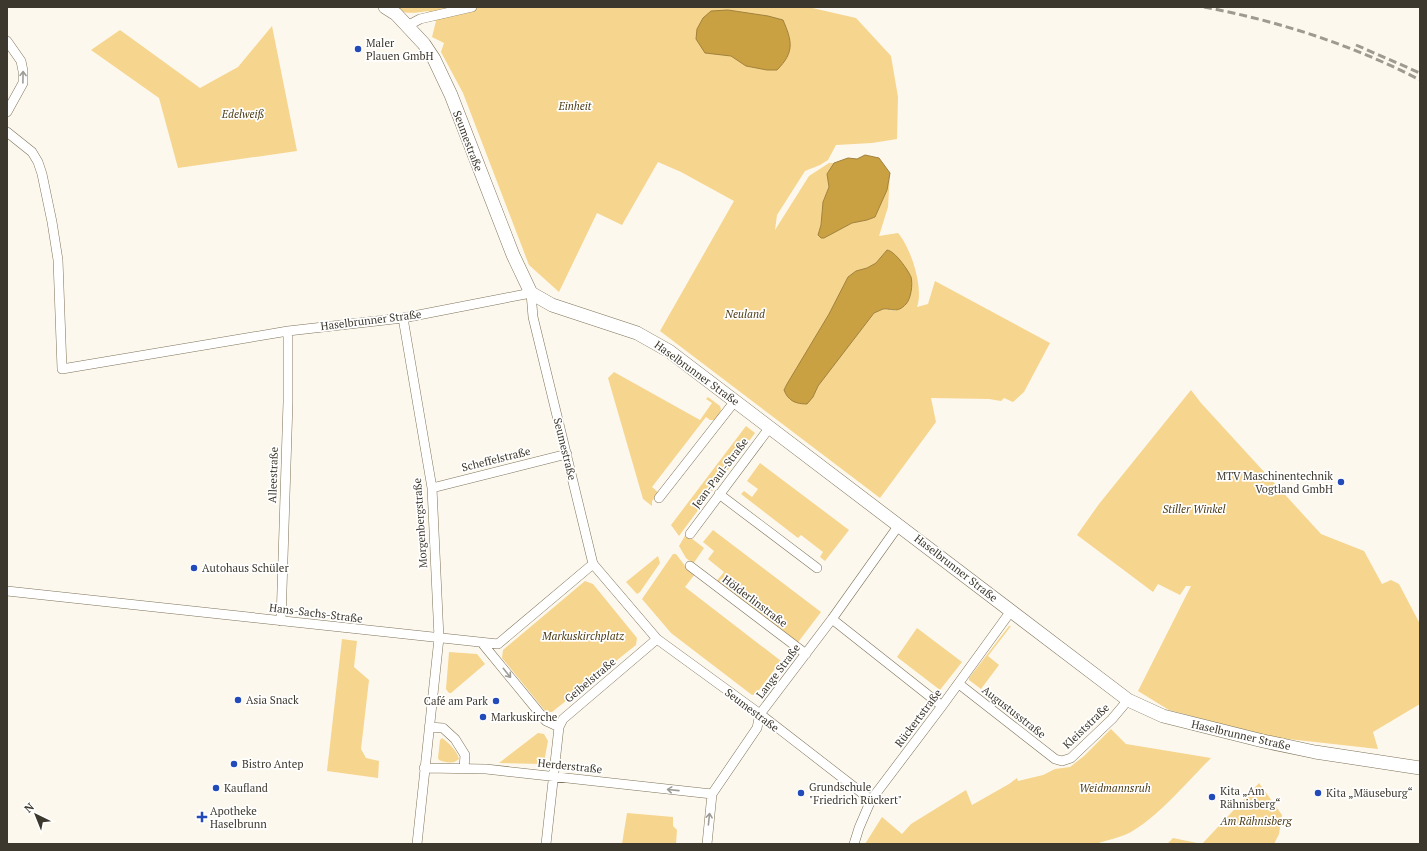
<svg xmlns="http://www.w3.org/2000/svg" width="1427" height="851" viewBox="0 0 1427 851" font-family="'PT Serif',serif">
<rect width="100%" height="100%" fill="#fdf8ed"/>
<!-- green -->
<path fill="#f6d58e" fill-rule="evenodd" d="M391 7H808L856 18 891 56 898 97 897 139 872 143 836 145 828 160 820 165 805 171 777 215 775 230 809 176 829 163H834L827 174 829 187 823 202 821 225 818 235 821 238H824L852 223 867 220 875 217 887 190 890 173 888 207 879 236 898 233C911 248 924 288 917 307L928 304 935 281 1050 343 1024 392 1013 402 1004 398 1001 401 989 399 931 398 936 422 880 498 660 331 734 201 681 172 658 162 622 225 597 213 559 292 529 265 463 93 441 52 444 43 432 37 436 21 428 11C414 13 403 15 391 7ZM887 250 896 311 883 309 874 313 818 386 813 397 790 400 784 390 829 314 848 277 856 271 867 268 876 263Z
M272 26 297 151 178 168 159 98 91 50 120 30 200 88 238 67Z
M614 372 700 420 712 403 706 399 708 397 720 406 721 409 720 414 714 420H710L706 417 652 487 659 493 652 501V506L643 499 608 378Z
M1191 390 1201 403 1321 534 1364 551 1382 584 1391 580 1399 584 1420 624V704L1373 732 1378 749 1270 737 1169 710 1138 691 1191 586H1186L1180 595 1158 584 1153 592 1077 535 1099 504Z
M746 426 755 433 679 536 671 525Z
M760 463 849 530 825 561 820 557 823 552 801 535 798 538 741 494 744 491 752 497 758 489 747 481Z
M713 530 821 612 796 645 715 583 724 572 708 559 714 551 703 542Z
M686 534 704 548 693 564 686 558 679 546Z
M673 554H676L686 567 695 574 685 587 781 661 756 694 752 695 671 633 642 599Z
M658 556 660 563 640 592 637 594 626 582Z
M585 581 593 584 637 638 636 645 552 712H546L502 658 503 650Z
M1009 626H1011L988 656 999 665 981 689 969 680V678Z
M917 628 962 662 940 690 897 657Z
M342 639 357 641 354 667 369 680 361 749 366 758 379 761 378 778 327 771Z
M449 652 477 654 485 664 451 693H449L446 689Z
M1111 729 1126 744 1211 758C1189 780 1156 819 1129 833 1119 838 1107 840 1096 844H865L882 817 902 834 911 824 966 790 972 805 1009 784 1017 778 1018 781 1043 775 1055 769 1070 767 1084 756Z
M538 733 544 734 548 741 544 762 543 764 499 763Z
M442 738C448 742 458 752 459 759 454 764 446 763 439 760L438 758 440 740Z
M1259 783 1282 815 1279 834 1274 844H1167L1173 838 1202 844Z
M627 813 673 817V826L677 830 676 844H622Z"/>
<!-- water -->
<path fill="#caa142" stroke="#a0823c" d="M728 10 768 16 783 20C792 41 795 52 777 70H767L746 66 731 56 705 53 696 39 697 29 703 18 711 11Z
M865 155 879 158 890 173 887 190 875 217 867 220 852 223 824 238H821L818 235 821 225 823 202 829 187 827 174 834 163 848 158 857 159Z
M887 250C895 251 908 270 911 277 913 284 911 299 906 304 897 314 892 308 883 309 880 310 877 312 874 313L818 386 813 397 807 404C796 404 788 401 784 390L787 384 829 314 848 277 856 271 867 268 876 263Z"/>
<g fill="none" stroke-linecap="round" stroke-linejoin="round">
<defs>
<path id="street" d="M407 26 420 19 472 7
M7 41 21 61 23 71V83L7 112
M7 132 32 152 38 162 42 174 52 222 58 260 62 369 288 331 403 318 531 293 533 317 593 564 657 639 760 714 871 800
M403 318 432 488 439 638 417 844
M432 488 567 454
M719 494 817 568
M659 498 735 401
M690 534 770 427
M690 566 806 654
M7 591 498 644 593 564
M832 619 942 706
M281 621 288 402V331
M482 643 546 721 559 727
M959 684 1055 759 1062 761 1071 758 1112 719 1128 700
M429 727 443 728 455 739 465 755 464 768
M424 768 486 769 712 794
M546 844 559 727 563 719 657 639
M707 844 712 794 757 728 760 714 832 619 899 525
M854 844 859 828 871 800 942 706 1011 611"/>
<path id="secondary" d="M385 7 396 14 424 44 434 59 451 95 513 255 531 293 552 305 637 333 669 351 1128 700 1163 716 1263 741 1315 752 1420 768"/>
</defs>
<!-- street casing -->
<use href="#street" stroke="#7e735a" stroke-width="10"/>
<!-- secondary casing -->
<use href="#secondary" stroke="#7e735a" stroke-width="14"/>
<!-- street -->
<use href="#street" stroke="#fff" stroke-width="9"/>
<!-- secondary -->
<use href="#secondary" stroke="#fff" stroke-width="13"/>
<!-- rail -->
<path stroke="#9f9a8f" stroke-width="3" stroke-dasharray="8 4" stroke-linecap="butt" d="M1204 7C1278 21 1353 45 1420 80
M1356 45 1420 73"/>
</g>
<!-- one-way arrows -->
<defs><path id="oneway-shaft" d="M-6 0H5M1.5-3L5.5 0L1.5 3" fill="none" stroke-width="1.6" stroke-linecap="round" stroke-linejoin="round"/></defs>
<g stroke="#9e9c96">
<use href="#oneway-shaft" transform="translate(23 77) rotate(-89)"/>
<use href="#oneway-shaft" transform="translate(507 673) rotate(51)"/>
<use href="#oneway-shaft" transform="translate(673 790) rotate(-174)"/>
<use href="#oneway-shaft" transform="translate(709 819) rotate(-84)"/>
</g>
<!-- markers -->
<g fill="#224ab8" stroke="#fff" stroke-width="1.5">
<circle cx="358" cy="49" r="4"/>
<circle cx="1341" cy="482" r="4"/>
<circle cx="194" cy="568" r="4"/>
<circle cx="238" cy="700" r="4"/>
<circle cx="496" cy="701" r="4"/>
<circle cx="483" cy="717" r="4"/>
<circle cx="234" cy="764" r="4"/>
<circle cx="216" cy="788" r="4"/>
<circle cx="801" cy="793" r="4"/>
<circle cx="1318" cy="793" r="4"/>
<circle cx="1212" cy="797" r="4"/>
<path d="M200 811h4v4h4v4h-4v4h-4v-4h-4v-4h4z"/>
</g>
<g text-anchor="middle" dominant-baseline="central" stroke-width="3.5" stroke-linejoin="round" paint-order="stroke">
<!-- poi labels -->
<g font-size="11" fill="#3d382d" stroke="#fff" text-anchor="start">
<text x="366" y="43">Maler<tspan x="366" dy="13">Plauen GmbH</tspan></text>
<text x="1333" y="476" text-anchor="end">MTV Maschinentechnik<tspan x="1333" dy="13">Vogtland GmbH</tspan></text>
<text x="202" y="568">Autohaus Schüler</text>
<text x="246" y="700">Asia Snack</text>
<text x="488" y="701" text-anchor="end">Café am Park</text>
<text x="491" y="717">Markuskirche</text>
<text x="242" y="764">Bistro Antep</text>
<text x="809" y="787">Grundschule<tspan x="809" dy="13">"Friedrich Rückert"</tspan></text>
<text x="224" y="788">Kaufland</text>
<text x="1220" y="791">Kita „Am<tspan x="1220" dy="13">Rähnisberg“</tspan></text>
<text x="1326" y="793">Kita „Mäuseburg“</text>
<text x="210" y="811">Apotheke<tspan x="210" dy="13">Haselbrunn</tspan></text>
</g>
<!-- park labels -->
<g font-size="11" font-style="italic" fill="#4d3c14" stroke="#fff">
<text x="575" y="106">Einheit</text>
<text x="243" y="114">Edelweiß</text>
<text x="745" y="314">Neuland</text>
<text x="1194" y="509">Stiller Winkel</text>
<text x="583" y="636">Markuskirchplatz</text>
<text x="1115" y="788">Weidmannsruh</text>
<text x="1256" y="821">Am Rähnisberg</text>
</g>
<!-- street labels -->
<g font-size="11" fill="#3d382d" stroke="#fff">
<text transform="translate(468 141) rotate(69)">Seumestraße</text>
<text transform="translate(371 320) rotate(-7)">Haselbrunner Straße</text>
<text transform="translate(697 373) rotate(36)">Haselbrunner Straße</text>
<text transform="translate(565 449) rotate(76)">Seumestraße</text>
<text transform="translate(496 459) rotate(-14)">Scheffelstraße</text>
<text transform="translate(720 473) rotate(-53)">Jean-Paul-Straße</text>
<text transform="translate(273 475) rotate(-88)">Alleestraße</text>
<text transform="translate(420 523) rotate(-94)">Morgenbergstraße</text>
<text transform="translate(956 568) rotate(38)">Haselbrunner Straße</text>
<text transform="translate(755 601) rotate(37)">Hölderlinstraße</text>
<text transform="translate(316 613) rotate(7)">Hans-Sachs-Straße</text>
<text transform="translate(778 671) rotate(-53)">Lange Straße</text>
<text transform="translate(590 680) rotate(-40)">Geibelstraße</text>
<text transform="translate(752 710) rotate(37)">Seumestraße</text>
<text transform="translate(1014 712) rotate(38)">Augustusstraße</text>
<text transform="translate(918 718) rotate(-53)">Rückertstraße</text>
<text transform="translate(1086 726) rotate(-44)">Kleiststraße</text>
<text transform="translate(1241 735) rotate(13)">Haselbrunner Straße</text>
<text transform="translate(570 766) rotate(6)">Herderstraße</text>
</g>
</g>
<!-- border -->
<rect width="1427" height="851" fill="none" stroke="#3d382d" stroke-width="16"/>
<!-- north arrow -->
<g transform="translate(36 815) rotate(317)" stroke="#ffffff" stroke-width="3" paint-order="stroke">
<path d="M0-3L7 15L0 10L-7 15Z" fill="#3d382d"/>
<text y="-6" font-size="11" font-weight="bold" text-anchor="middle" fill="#3d382d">N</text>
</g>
</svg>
